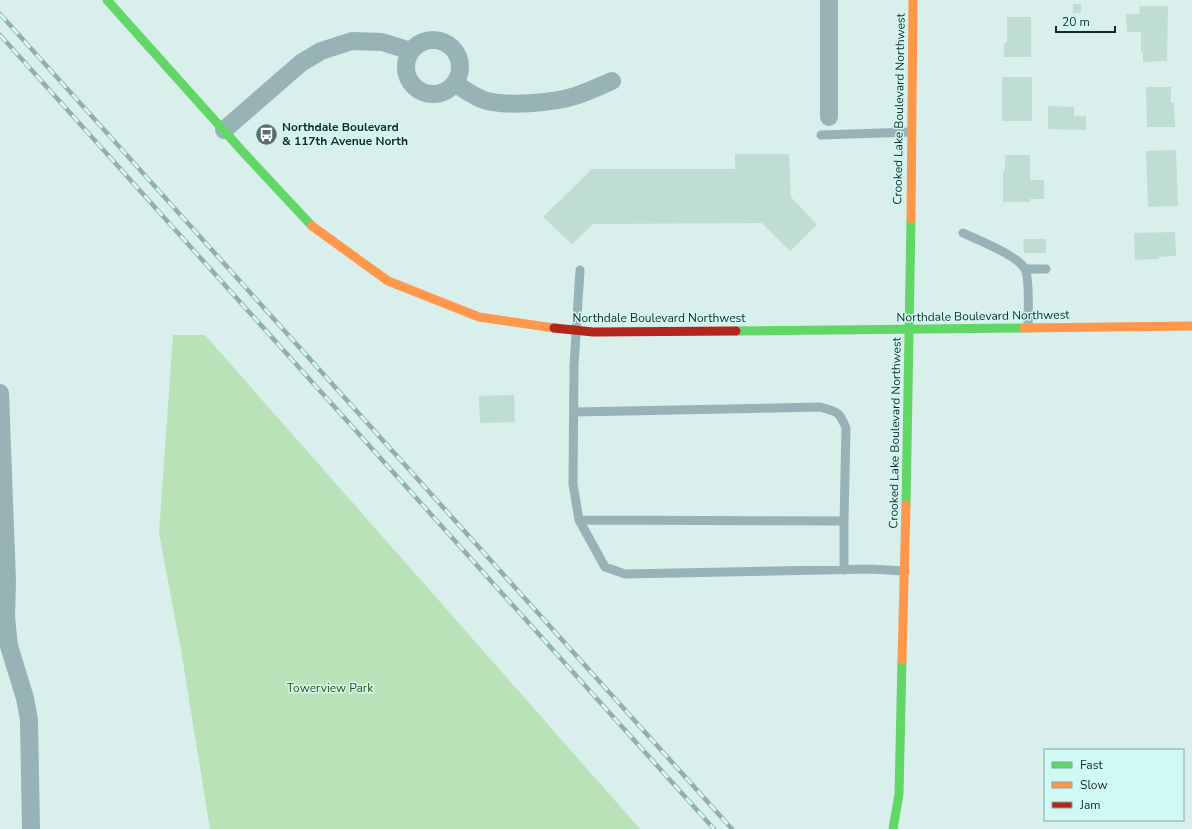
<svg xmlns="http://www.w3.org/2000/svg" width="1192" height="829" viewBox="0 0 1192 829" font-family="'Nunito Sans',sans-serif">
<rect width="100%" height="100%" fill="#d9efec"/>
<!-- green -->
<path fill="#bae2b8" d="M173 335H205L640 829H210L181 650 159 533Z"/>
<!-- building -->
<path fill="#bfddd2" d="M1073 4H1081V13H1073Z
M1139 6H1168L1167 61 1143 62V52H1141V32H1127L1126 14H1140Z
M1007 17H1031V57H1004V43H1007Z
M1002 77H1032V121H1002Z
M1146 87H1171V103H1174L1175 127H1147Z
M1048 106 1074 107V116H1086V130L1048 129Z
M1176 150 1178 206 1148 207 1146 151Z
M735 154H789L791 197 817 225 790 251 762 223 593 224 572 244 543 217 592 169H735Z
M1005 155H1030V180H1044V199H1030V202H1003V171H1005Z
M1175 232 1176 256 1159 257V259L1135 260 1134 233Z
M1023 239H1046V253H1024Z
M514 395 515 422 480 423 479 396Z"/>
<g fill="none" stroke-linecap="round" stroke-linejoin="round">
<!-- lane -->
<path stroke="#98b3b5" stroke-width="9" d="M821 135 911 132
M963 233C978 240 1017 255 1025 269 1030 278 1028 315 1028 328
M1025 269H1046
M574 412 820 407C838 412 839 411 846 428L844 521 579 520 573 484 574 366 580 270
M579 520 605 567 625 574 870 569 905 571
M844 521V570"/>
<!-- street -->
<path stroke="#98b3b5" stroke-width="18" d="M406 67a27 27 0 1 1 54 0a27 27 0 1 1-54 0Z
M455 83C463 89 473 96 484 100 505 107 554 103 575 96 588 92 600 86 612 81
M829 117V0
M224 130 301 63 321 51 352 41 382 42 411 51
M0 393 7 582 6 617 9 646 25 698 29 720 31 829"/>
<!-- fast -->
<path stroke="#63d668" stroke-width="9" d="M107 0 243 152 312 226
M736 331 1024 328
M906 505 911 219
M893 829 899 794 902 660"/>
<!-- slow -->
<path stroke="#ff974d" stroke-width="9" d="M911 219 913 0
M312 226 388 281 479 317 554 328
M1024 328 1192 326
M902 660 906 505"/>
<!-- jam -->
<path stroke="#b3261e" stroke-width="9" d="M554 328 593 332 736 331"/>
<defs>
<path id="rail" d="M0 14 732 829
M0 35 714 829"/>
</defs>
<!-- rail casing -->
<use href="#rail" stroke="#98acab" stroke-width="4.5"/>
<!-- rail -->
<use href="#rail" stroke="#cff9f2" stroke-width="3" stroke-dasharray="9" stroke-linecap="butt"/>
</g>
<!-- icons -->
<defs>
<symbol id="bus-disc" viewBox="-11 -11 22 22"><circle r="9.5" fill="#5c6e6b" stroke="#cff9f2"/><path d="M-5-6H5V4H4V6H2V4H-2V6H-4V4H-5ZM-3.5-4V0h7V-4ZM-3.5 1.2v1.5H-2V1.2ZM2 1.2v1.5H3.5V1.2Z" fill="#fff"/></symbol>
</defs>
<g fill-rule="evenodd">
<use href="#bus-disc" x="254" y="122" width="25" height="25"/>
</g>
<g text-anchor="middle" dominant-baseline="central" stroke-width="3" stroke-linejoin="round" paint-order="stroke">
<!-- street labels -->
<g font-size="12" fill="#182826" stroke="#cff9f2">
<text transform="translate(899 109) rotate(-89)">Crooked Lake Boulevard Northwest</text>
<text transform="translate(983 316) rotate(-1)">Northdale Boulevard Northwest</text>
<text x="659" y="318">Northdale Boulevard Northwest</text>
<text transform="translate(895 433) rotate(-89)">Crooked Lake Boulevard Northwest</text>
</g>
<!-- poi labels -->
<g font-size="12" font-weight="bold" fill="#182826" stroke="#cff9f2" text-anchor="start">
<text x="282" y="127">Northdale Boulevard<tspan x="282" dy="14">&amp; 117th Avenue North</tspan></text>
</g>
<!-- park labels -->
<g font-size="12" fill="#225804" stroke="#cff9f2">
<text x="330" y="688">Towerview Park</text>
</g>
</g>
<!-- legend -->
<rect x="1044" y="749" width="140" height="72" fill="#cff9f2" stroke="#86a5a0"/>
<rect x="1052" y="762" width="20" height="6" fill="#63d668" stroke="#86a5a0"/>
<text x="1080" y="769" font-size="12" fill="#182826">Fast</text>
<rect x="1052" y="782" width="20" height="6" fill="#ff974d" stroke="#86a5a0"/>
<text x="1080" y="789" font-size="12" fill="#182826">Slow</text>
<rect x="1052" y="802" width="20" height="6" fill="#b3261e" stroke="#86a5a0"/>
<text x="1080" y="809" font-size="12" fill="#182826">Jam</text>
<!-- scale -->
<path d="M1056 26v6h59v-6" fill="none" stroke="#182826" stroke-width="2"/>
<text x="1062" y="26" font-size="12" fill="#182826" stroke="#cff9f2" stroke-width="3" paint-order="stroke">20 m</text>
</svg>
